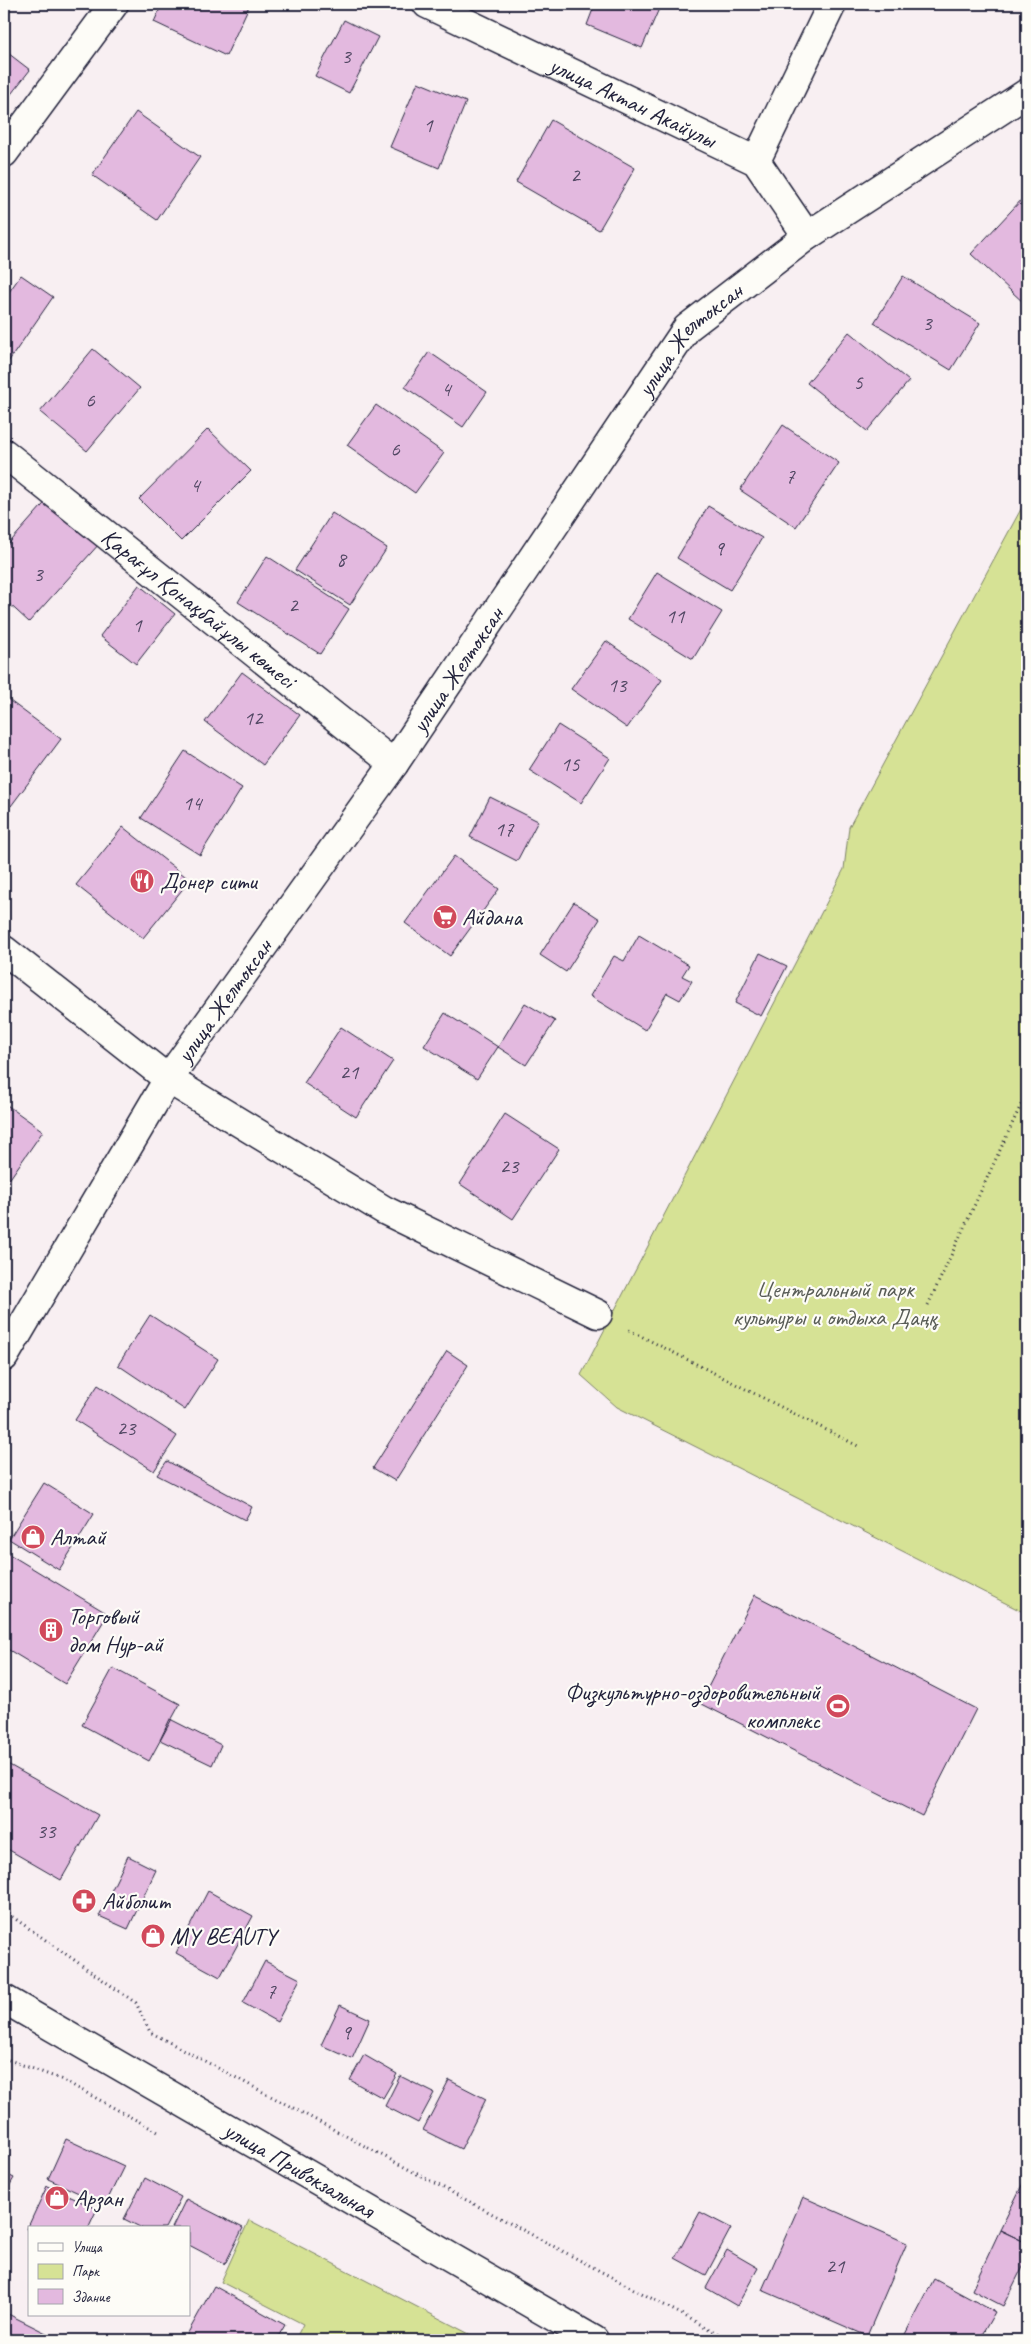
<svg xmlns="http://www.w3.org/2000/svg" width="1031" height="2344" viewBox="0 0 1031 2344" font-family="Caveat,sans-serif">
<rect width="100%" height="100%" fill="#f8eff2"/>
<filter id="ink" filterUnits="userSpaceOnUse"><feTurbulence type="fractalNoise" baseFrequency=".02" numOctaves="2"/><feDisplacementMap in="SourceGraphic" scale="10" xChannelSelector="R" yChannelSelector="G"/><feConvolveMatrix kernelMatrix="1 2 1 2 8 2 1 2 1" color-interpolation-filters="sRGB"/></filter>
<g filter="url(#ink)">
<!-- green -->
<path fill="#d6e295" stroke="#7c8268" d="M1027 498V1614L617 1407 581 1375 844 869 849 827Z
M249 2220 481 2340H295L303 2324 221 2282Z"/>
<!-- building -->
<path fill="#e3b9df" stroke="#22223b" d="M162 4H250L226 56 154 22Z
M595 4H661L642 48 587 25Z
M344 20 378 37 349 93 315 76Z
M4 50 30 70 4 103Z
M418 82 466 102 439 168 390 147Z
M136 112 200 157 157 220 92 175Z
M551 120 635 168 599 230 516 182Z
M1024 197 1027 200V301L1025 304 971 254Z
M21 275 53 297 4 368V299Z
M903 276 980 323 951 370 874 323Z
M849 332 909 381 867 431 807 383Z
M93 349 140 388 87 451 40 412Z
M429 352 487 392 463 427 405 387Z
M376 405 444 453 415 493 347 445Z
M783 425 839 463 796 527 740 490Z
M208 429 251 471 181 541 139 499Z
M49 498 100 543 29 622 4 599V549Z
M708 506 762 538 730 590 677 558Z
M332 513 387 548 350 605 295 570Z
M267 556 349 609 320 654 238 602Z
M657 572 722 612 693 659 628 619Z
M139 585 175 614 136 664 100 636Z
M606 641 662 680 627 728 571 689Z
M242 672 300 715 263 765 205 722Z
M6 698 61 739 11 806 4 801V701Z
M558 725 610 758 581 803 529 770Z
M185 751 242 788 200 855 141 818Z
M490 797 538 821 517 861 470 837Z
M123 827 190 880 143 938 76 885Z
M454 856 499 889 450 956 405 923Z
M574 902 600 919 566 972 540 955Z
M639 935 689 965 682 976 692 981 680 1000 667 993 645 1030 590 996 614 956 624 961Z
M760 953 787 966 761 1016 735 1003Z
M525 1003 555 1021 526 1065 498 1047Z
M445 1013 498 1047 477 1079 424 1046Z
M341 1027 393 1061 356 1117 304 1083Z
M4 1103 43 1131 4 1187Z
M505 1114 559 1149 513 1219 460 1184Z
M150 1315 218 1359 185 1410 118 1365Z
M447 1351 468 1365 395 1481 373 1468Z
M98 1385 177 1436 154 1471 75 1420Z
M167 1461 252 1507 245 1520 157 1475Z
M44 1483 94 1514 59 1570 9 1539Z
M4 1551 108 1614 65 1684 4 1647Z
M755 1595 976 1709 922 1816 700 1703Z
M113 1668 180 1704 149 1761 82 1725Z
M170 1719 221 1745 212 1765 160 1740Z
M4 1762 98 1815 61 1880 4 1847Z
M128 1856 156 1870 128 1929 99 1916Z
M208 1891 253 1916 220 1977 176 1953Z
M265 1961 300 1979 277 2022 243 2003Z
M340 2005 370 2019 352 2059 321 2045Z
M364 2055 397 2074 383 2098 350 2080Z
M400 2076 434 2093 418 2123 385 2106Z
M449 2080 486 2099 461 2149 423 2130Z
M66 2139 124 2166 105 2205 48 2179Z
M4 2173 14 2178 4 2195Z
M1027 2175V2243L1000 2230Z
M145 2178 181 2197 165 2228H142L124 2219Z
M47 2186 97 2209 88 2228 27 2229Z
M803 2197 907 2243 867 2336 762 2290Z
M186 2199 243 2228 225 2264 189 2245V2228H172Z
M700 2212 731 2228 706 2275 675 2258Z
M1000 2230 1027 2243V2258L1003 2306 972 2290Z
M727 2250 758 2268 737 2306 706 2288Z
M934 2279 995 2312 979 2340H902Z
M214 2286 285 2325 276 2340H184Z
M4 2312 54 2337 52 2340H4Z"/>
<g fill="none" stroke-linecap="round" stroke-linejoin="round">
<defs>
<g id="minor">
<path id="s1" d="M427 4 756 161 807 236"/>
<path d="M4 153 114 4"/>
<path d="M756 161 832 4"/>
<path id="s2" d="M4 453 394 764"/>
<path d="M168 1079 384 1210 598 1314"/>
</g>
<g id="tertiary">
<path d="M4 1357 168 1079"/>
<path id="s3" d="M4 1999 594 2340"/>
</g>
<g id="secondary">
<path id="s4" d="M4 950 168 1079 394 764 687 328 807 236 1027 93"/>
</g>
</defs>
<!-- minor casing -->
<use href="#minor" stroke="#22223b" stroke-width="31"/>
<!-- tertiary casing -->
<use href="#tertiary" stroke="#22223b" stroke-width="31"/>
<!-- secondary casing -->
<use href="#secondary" stroke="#22223b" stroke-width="31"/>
<!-- path -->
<path stroke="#22223b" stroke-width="3" stroke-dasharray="1 4" stroke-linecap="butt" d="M928 1305 1027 1092
M629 1330 858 1446
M4 1911 136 2003 150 2032 730 2340
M4 2058 63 2080 158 2132"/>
<!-- minor -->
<use href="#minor" stroke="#fdfcf7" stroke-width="28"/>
<!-- tertiary -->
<use href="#tertiary" stroke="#fdfcf7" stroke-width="28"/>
<!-- secondary -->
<use href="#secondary" stroke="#fdfcf7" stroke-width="28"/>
</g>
</g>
<!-- icons -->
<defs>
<symbol id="restaurant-disc" viewBox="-11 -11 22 22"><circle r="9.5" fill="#d1495b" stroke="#fdfcf7"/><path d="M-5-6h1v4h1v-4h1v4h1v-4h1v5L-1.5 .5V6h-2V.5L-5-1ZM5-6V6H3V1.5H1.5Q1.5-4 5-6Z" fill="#fff"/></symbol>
<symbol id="supermarket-disc" viewBox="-11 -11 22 22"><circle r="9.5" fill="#d1495b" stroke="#fdfcf7"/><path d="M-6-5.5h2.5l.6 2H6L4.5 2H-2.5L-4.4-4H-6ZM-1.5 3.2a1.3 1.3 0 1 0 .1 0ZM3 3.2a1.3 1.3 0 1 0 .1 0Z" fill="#fff"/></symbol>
<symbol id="shop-disc" viewBox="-11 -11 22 22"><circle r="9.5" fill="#d1495b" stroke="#fdfcf7"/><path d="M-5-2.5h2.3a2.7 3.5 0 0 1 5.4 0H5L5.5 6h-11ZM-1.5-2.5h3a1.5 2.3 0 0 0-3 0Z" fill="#fff"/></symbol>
<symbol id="building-disc" viewBox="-11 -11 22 22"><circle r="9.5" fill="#d1495b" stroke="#fdfcf7"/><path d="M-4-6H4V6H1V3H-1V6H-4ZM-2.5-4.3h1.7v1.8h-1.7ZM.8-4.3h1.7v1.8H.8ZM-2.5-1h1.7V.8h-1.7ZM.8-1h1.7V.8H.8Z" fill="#fff"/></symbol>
<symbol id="stadium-disc" viewBox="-11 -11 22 22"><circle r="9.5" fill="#d1495b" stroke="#fdfcf7"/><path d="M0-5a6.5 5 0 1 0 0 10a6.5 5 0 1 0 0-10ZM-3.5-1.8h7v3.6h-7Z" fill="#fff"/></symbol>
<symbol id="pharmacy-disc" viewBox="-11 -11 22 22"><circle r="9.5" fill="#d1495b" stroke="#fdfcf7"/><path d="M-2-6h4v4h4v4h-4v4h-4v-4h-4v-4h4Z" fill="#fff"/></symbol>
</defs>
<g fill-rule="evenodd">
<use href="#restaurant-disc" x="128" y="867" width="28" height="28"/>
<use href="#supermarket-disc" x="431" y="903" width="28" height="28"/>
<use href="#shop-disc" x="19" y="1523" width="28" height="28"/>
<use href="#building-disc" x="37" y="1616" width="28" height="28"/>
<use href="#stadium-disc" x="824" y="1692" width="28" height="28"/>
<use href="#pharmacy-disc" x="70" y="1887" width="28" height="28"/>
<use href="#shop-disc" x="139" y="1922" width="28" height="28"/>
<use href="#shop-disc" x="43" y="2184" width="28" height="28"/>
</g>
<g text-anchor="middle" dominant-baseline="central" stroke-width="4.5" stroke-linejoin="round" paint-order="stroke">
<!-- number labels -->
<g font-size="21" fill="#524864">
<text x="346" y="56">3</text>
<text x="428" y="125">1</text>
<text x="575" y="175">2</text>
<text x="927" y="323">3</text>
<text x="858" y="382">5</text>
<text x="446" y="389">4</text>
<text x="90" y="400">6</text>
<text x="395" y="449">6</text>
<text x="790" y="476">7</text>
<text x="195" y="485">4</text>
<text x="719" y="548">9</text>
<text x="341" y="559">8</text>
<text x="38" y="574">3</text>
<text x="293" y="605">2</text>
<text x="675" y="616">11</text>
<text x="137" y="625">1</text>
<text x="617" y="685">13</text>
<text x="253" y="718">12</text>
<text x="570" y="764">15</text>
<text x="192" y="803">14</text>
<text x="504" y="829">17</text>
<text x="349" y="1072">21</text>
<text x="509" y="1166">23</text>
<text x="126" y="1428">23</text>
<text x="46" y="1831">33</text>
<text x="271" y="1991">7</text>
<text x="346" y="2032">9</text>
<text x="835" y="2266">21</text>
</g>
<!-- street labels -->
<g font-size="24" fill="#22223b" stroke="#fdfcf7">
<text stroke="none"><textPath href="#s1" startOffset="228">улица Актан Акайулы</textPath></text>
<text stroke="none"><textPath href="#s4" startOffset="1115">улица Желтоксан</textPath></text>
<text stroke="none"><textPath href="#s2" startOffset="249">Қарағұл Қонақбайұлы көшесі</textPath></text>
<text stroke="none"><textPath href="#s4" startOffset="710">улица Желтоксан</textPath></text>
<text stroke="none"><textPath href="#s4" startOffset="305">улица Желтоксан</textPath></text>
<text stroke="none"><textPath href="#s3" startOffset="341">улица Привокзальная</textPath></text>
</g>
<!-- poi labels -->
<g font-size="24" fill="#22223b" stroke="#fdfcf7" text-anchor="start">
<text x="160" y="881">Донер сити</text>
<text x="462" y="917">Айдана</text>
<text x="50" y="1537">Алтай</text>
<text x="68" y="1616">Торговый<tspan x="68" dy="28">дом Нур-ай</tspan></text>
<text x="820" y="1692" text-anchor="end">Физкультурно-оздоровительный<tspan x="820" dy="28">комплекс</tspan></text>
<text x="102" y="1901">Айболит</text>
<text x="170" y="1936">MY BEAUTY</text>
<text x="74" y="2198">Арзан</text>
</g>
<!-- park labels -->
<g font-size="24" fill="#585c56" stroke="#fdfcf7">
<text x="835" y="1289">Центральный парк<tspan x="835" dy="28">культуры и отдыха Даңқ</tspan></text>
</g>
</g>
<!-- margin -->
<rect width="1031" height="2344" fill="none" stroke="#fdfcf7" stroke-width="20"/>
<rect x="10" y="10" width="1011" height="2324" fill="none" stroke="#22223b" stroke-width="2" filter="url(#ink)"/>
<!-- legend -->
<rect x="28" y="2226" width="162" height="90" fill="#fdfcf7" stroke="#a5a5ac"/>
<rect x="38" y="2243" width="25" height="8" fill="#fdfcf7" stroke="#a5a5ac"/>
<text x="72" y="2252" font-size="15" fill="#22223b">Улица</text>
<rect x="38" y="2264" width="25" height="15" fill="#d6e295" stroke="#a5a5ac"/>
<text x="72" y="2276" font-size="15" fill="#22223b">Парк</text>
<rect x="38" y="2289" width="25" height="15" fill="#e3b9df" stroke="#a5a5ac"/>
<text x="72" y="2302" font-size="15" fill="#22223b">Здание</text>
</svg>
